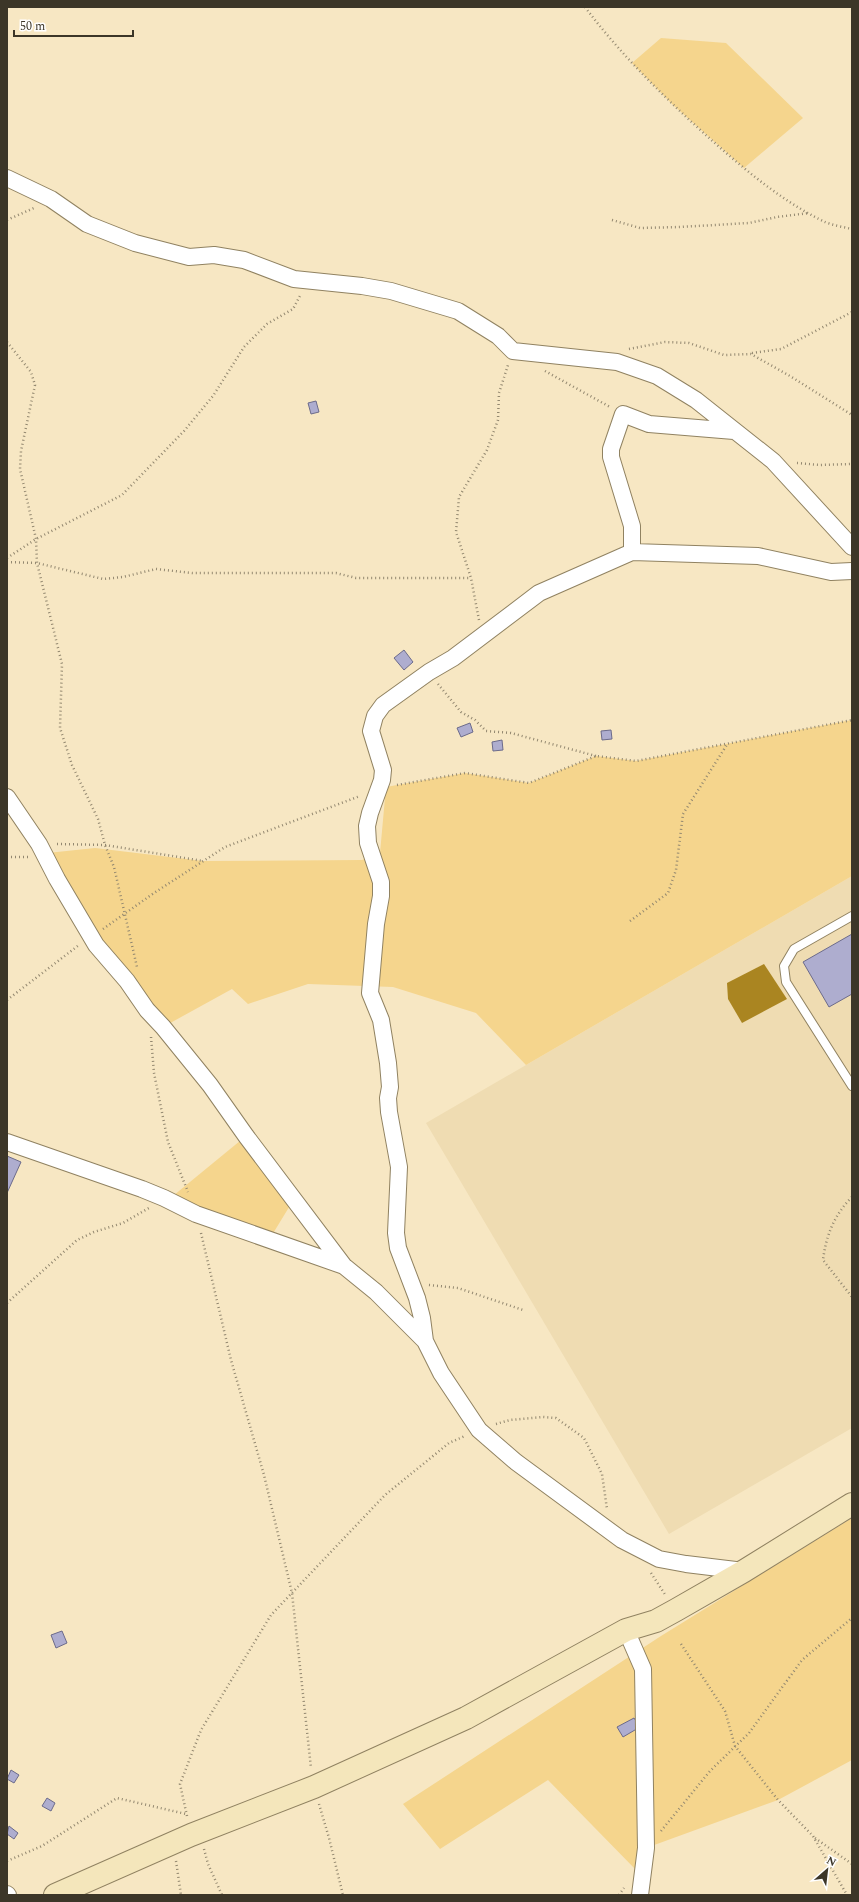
<svg xmlns="http://www.w3.org/2000/svg" width="859" height="1902" viewBox="0 0 859 1902" font-family="Spectral,serif">
<rect width="100%" height="100%" fill="#f7e7c3"/>
<!-- built -->
<path fill="#efdcb2" d="M852 876V1428L669 1534 426 1123Z"/>
<!-- green -->
<path fill="#f5d58d" d="M661 38 726 43 803 118 744 168 672 104 632 63Z
M852 720V876L526 1065 476 1013 393 987 308 984 248 1004 232 989 163 1027 38 854 95 848 203 861 362 860 380 853 386 787 465 773 529 783 596 756 636 761Z
M246 1136 294 1199 269 1240 168 1200Z
M852 1518V1760L778 1800 646 1848 637 1871 548 1780 440 1849 403 1804 661 1636Z"/>
<!-- water -->
<path fill="#aa8521" d="M764 964 787 999 742 1023 728 999 727 983Z"/>
<!-- building -->
<path fill="#aeadcf" stroke="#6c6b8b" d="M316 401 319 412 311 414 308 403Z
M404 650 413 662 404 670 394 658Z
M470 723 473 732 461 737 457 728Z
M611 730 612 739 602 740 601 731Z
M502 740 503 750 493 751 492 742Z
M852 934V994L829 1007 803 962Z
M7 1156 21 1162 7 1193Z
M62 1631 67 1643 56 1648 51 1635Z
M634 1718 640 1727 623 1737 617 1727Z
M11 1770 19 1775 14 1783 7 1779Z
M47 1798 55 1803 51 1811 42 1806Z
M9 1826 18 1833 14 1839 7 1834Z"/>
<g fill="none" stroke-linecap="round" stroke-linejoin="round">
<defs>
<path id="lane" d="M852 916 794 949 784 966 786 982 852 1086"/>
<path id="street" d="M7 178 51 199 87 224 135 243 189 257 214 255 244 260 294 279 362 286 391 291 458 311 498 336 513 351 617 362 657 376 696 400 773 461 852 547
M632 552V526L611 457V449L623 414 649 424 734 431
M7 797 39 844 57 879 96 945 127 981 147 1010 163 1027 210 1085 246 1136 344 1266 376 1292 425 1341 441 1373 479 1430 516 1462 622 1540 659 1559 686 1564 744 1571
M7 1142 142 1189 164 1198 196 1214 344 1266
M425 1341 422 1318 417 1298 398 1248 396 1233 399 1167 389 1112 388 1098 390 1087 388 1063 381 1020 370 993 376 924 381 896V882L368 843 367 826 370 813 382 780 383 770 371 731 375 716 383 705 429 672 453 658 539 593 632 552 758 556 831 572 852 571
M626 1630 643 1669 646 1848 640 1895
M7 1894 8 1895"/>
<path id="secondary" d="M55 1895 191 1835 314 1787 466 1718 626 1630 656 1621 676 1610 744 1571 852 1504"/>
</defs>
<!-- lane casing -->
<use href="#lane" stroke="#908261" stroke-width="10"/>
<!-- street casing -->
<use href="#street" stroke="#908261" stroke-width="18"/>
<!-- secondary casing -->
<use href="#secondary" stroke="#908261" stroke-width="24"/>
<!-- path -->
<path stroke="#938870" stroke-width="2.5" stroke-dasharray="1 3" stroke-linecap="butt" d="M585 7C621 55 664 97 708 137 743 168 780 200 823 221 831 225 843 227 852 229
M7 220 34 208
M612 220 640 228 680 227 749 223 777 217 809 213
M7 342 31 372 35 385 21 451 20 469 36 539 37 563 62 664 60 728 72 765 98 819 105 845 114 867 137 967
M629 349 665 342 689 343 724 355 751 354 790 376 852 415
M752 353 781 349 852 312
M545 371 610 407
M797 463 820 465 852 464
M7 558 36 539 122 495 184 431 213 396 244 347 267 324 293 309 301 294
M7 562 37 563 103 579 123 577 156 569 192 573H336L356 578H471
M479 620 471 578 456 532 459 497 487 450 498 420 499 393 508 365
M438 684 461 712 475 720 486 731 511 733 596 756
M397 785 465 773 529 783 596 756 636 761 852 720
M57 844 105 845 203 861
M7 857H28
M630 921 668 893 676 870 683 814 728 743
M103 929 154 893 225 847 360 796
M7 1000 79 945
M151 1037 154 1073 168 1142 188 1192
M852 1197C834 1215 826 1236 823 1260L852 1297
M201 1233 231 1360 264 1475 292 1593 311 1768
M429 1285 458 1288 523 1310
M7 1303 77 1240 94 1232 123 1223 149 1208
M496 1424 510 1420 543 1417 556 1418 584 1438 602 1474 607 1509
M651 1573 666 1596
M681 1644 725 1711 735 1746 778 1800 813 1836 847 1895
M319 1804 329 1838 343 1895
M187 1816 180 1784 201 1730 271 1615 385 1495 449 1443 465 1436
M661 1831 710 1771 749 1733 802 1660 852 1618
M815 1838 852 1864
M204 1849 208 1864 222 1895
M7 1861 42 1846 117 1798 186 1814
M176 1861 181 1895
M619 1895 624 1888"/>
<!-- lane -->
<use href="#lane" stroke="#fff" stroke-width="8"/>
<!-- street -->
<use href="#street" stroke="#fff" stroke-width="16"/>
<!-- secondary -->
<use href="#secondary" stroke="#f4e6bb" stroke-width="22"/>
</g>
<!-- border -->
<rect width="859" height="1902" fill="none" stroke="#3c3628" stroke-width="16"/>
<!-- north arrow -->
<g transform="translate(827 1870) rotate(28)" stroke="#ffffff" stroke-width="3" paint-order="stroke">
<path d="M0-3L7 15L0 10L-7 15Z" fill="#3c3628"/>
<text y="-6" font-size="11" font-weight="bold" text-anchor="middle" fill="#3c3628">N</text>
</g>
<!-- scale -->
<path d="M14 30v6h119v-6" fill="none" stroke="#3c3628" stroke-width="2"/>
<text x="20" y="30" font-size="12" fill="#3c3628" stroke="#ffffff" stroke-width="3" paint-order="stroke">50 m</text>
</svg>
